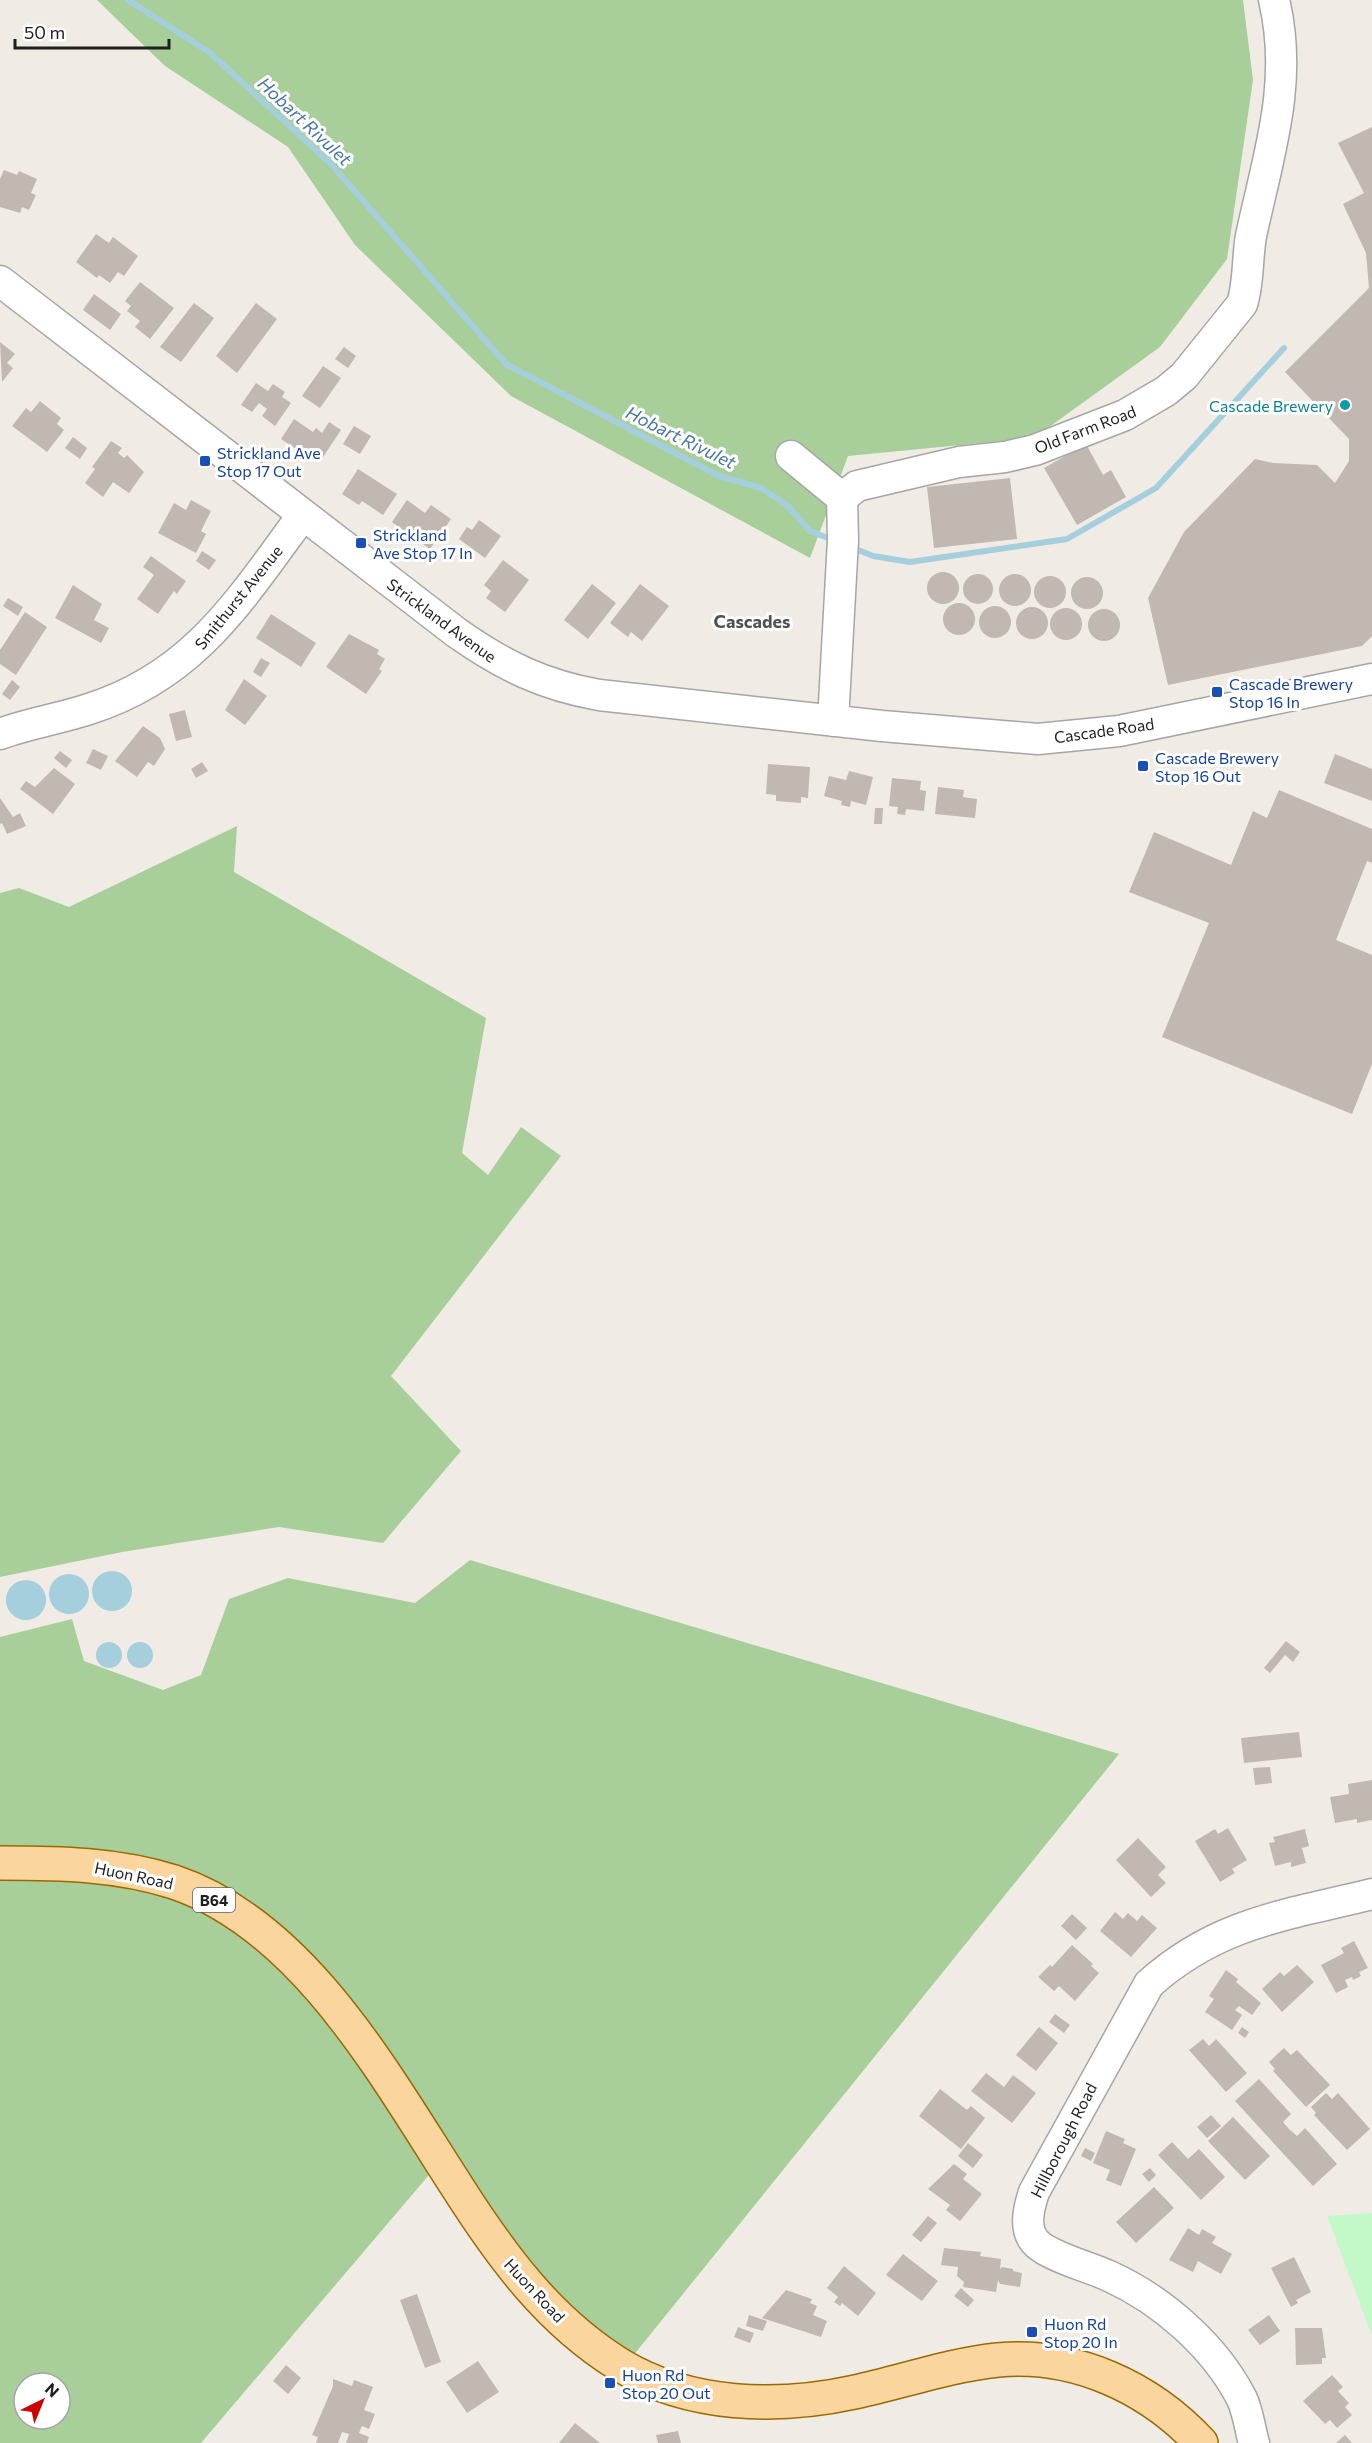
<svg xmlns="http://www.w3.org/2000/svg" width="1372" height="2443" viewBox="0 0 1372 2443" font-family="Commissioner,sans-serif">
<rect width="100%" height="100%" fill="#f0ece5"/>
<!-- forest -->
<path fill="#a8cf9a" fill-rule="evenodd" d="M97 0H1243L1253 80 1227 259 1160 347 1034 438 848 456 810 558 511 396 355 245 288 147 165 66Z
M237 826 234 872 486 1018 462 1153 488 1175 521 1127 561 1156 391 1376 461 1451 383 1543 279 1527 122 1552 0 1577V893L19 888 69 907Z
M470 1560 1119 1754 624 2367 592 2347 440 2162 201 2443H0V1637L72 1619 84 1661 163 1690 201 1675 229 1599 288 1578 415 1603ZM24 2383H60V2419H24Z"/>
<!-- park -->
<path fill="#c3f9c8" d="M1372 2213V2336L1327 2216Z"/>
<!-- water -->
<path fill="#a6cfdd" d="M92 1591a20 20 0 1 1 40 0a20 20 0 1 1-40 0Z
M49 1594a20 20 0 1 1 40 0a20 20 0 1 1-40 0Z
M6 1600a20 20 0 1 1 40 0a20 20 0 1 1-40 0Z
M96 1655a13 13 0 1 1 26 0a13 13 0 1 1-26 0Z
M127 1655a13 13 0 1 1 26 0a13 13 0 1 1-26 0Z"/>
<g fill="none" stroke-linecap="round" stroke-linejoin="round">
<!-- stream -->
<path stroke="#a6cfdd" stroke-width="6" d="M128 0 209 52 331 164 506 364 719 476 761 488 788 506 810 531 833 540
M851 547 873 556 910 562 1067 539 1156 488 1284 348"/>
</g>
<!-- building -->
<path fill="#c0b8b1" d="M1372 127V636L1362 646 1168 685 1148 598 1184 532 1255 459 1273 463 1317 465 1335 483 1349 461V439L1285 372 1369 288 1366 253 1343 204 1364 193 1338 143Z
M4 170 17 175 19 171 37 179 31 193 36 195 29 210 22 207 20 213 0 207V179Z
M96 234 109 243 113 237 138 256 124 276 118 272 110 283 99 275 97 278 76 262Z
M140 282 174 308 150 339 135 327 140 321 127 311 131 306 125 301Z
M94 294 121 314 110 330 83 310Z
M194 303 214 318 181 362 160 347Z
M256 303 277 319 237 373 216 356Z
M0 342 15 354 7 363 13 368 2 382Z
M344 347 356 356 348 368 335 359Z
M323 366 341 378 320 408 302 396Z
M256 383 268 391 273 384 285 392 282 397 291 403 275 426 262 416 267 409 259 403 252 412 241 405Z
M40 401 61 418 57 424 64 430 47 452 12 426 26 408 31 412Z
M294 419 313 432 316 428 322 433 329 422 341 430 321 460 310 453 308 457 281 439Z
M354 426 371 436 360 454 343 444Z
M73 437 87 448 80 459 65 448Z
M111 441 122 448 118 453 124 458 127 455 144 472 129 493 113 482 103 497 85 483 95 469 92 467Z
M1086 444 1103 475 1111 470 1126 497 1077 525 1044 468Z
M358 469 397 494 383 515 362 501 359 505 342 494Z
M1010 478 1017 539 934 548 927 487Z
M191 500 211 511 201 531 206 534 196 553 158 533 174 503 186 510Z
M407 500 425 513 431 505 451 519 430 549 392 522Z
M479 520 501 536 485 558 459 539 467 527 472 530Z
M202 551 216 560 209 570 196 561Z
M151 556 186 581 177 594 174 591 158 614 137 599 154 575 143 567Z
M503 560 529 580 505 612 486 598 491 591 484 585Z
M927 588a16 16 0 1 1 32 0a16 16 0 1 1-32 0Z
M963 589a15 15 0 1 1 30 0a15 15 0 1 1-30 0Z
M999 590a16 16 0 1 1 32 0a16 16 0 1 1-32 0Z
M1034 592a16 16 0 1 1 32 0a16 16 0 1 1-32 0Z
M1071 593a16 16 0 1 1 32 0a16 16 0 1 1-32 0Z
M592 584 616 603 588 639 564 620Z
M640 584 669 606 642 641 631 632 628 637 610 623Z
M73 585 102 604 94 620 109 628 101 643 55 618Z
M8 598 23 607 18 616 3 606Z
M943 619a16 16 0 1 1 32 0a16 16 0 1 1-32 0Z
M979 622a16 16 0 1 1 32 0a16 16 0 1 1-32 0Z
M1016 623a16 16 0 1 1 32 0a16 16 0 1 1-32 0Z
M1050 624a16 16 0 1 1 32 0a16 16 0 1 1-32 0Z
M1088 625a16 16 0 1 1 32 0a16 16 0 1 1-32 0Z
M25 612 47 627 16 675 0 664V650Z
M271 614 316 643 301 667 256 638Z
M349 634 379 650 377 654 385 659 379 669 382 671 366 694 326 667Z
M261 658 270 663 261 677 253 672Z
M244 679 267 696 245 725 225 710Z
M12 680 20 687 10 700 2 694Z
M185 710 192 737 176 741 169 714Z
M143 726 160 738 165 749 154 766 148 762 137 777 115 761Z
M93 749 108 756 101 770 86 763Z
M60 751 72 760 66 768 54 758Z
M1335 754 1372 769V801L1324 783Z
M202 762 208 771 196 778 191 769Z
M768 764 810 767 808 798 801 797V803L776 801V795L766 794Z
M54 768 75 784 53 814 20 789 26 781 35 787Z
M849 771 873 777 866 805 851 801 850 807 841 805 842 801 824 796 829 776 846 780Z
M892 778 921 781 920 790 926 791 924 811 906 809 905 815 897 814 898 807 889 806Z
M938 787 964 790 963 797 977 799 975 818 935 814Z
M1279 790 1372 829V863L1367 861 1336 940 1372 955V1064L1352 1114 1162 1037 1209 923 1129 892 1154 832 1231 865 1253 811 1267 818Z
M0 798 13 817 20 813 26 826 7 834 2 823 0 824Z
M875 808H883L882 824H874Z
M1286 1641 1300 1652 1293 1662 1285 1655 1270 1673 1264 1668Z
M1299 1732 1302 1757 1244 1763 1241 1738Z
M1270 1767 1272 1783 1255 1785 1253 1768Z
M1372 1780V1820L1357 1823V1819L1335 1823 1330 1797 1349 1794 1348 1784Z
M1228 1828 1247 1860 1232 1869 1235 1873 1220 1882 1195 1841 1215 1829 1218 1834Z
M1305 1829 1309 1846 1302 1848 1306 1863 1291 1867V1862L1275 1866 1269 1843 1275 1842 1273 1837Z
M1138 1838 1166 1867 1158 1875 1166 1883 1151 1897 1116 1860Z
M1115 1912 1123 1919 1128 1913 1137 1921 1142 1915 1157 1928 1131 1957 1100 1931Z
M1072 1914 1087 1928 1076 1940 1061 1926Z
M1354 1941 1368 1968 1359 1972 1361 1976 1353 1980 1352 1977 1345 1980 1348 1987 1336 1993 1321 1965 1344 1953 1341 1948Z
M1072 1945 1093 1964 1091 1966 1099 1973 1075 2001 1059 1986 1054 1991 1038 1977 1050 1965 1052 1967Z
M1297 1965 1314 1982 1282 2012 1262 1989 1280 1972 1284 1976Z
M1226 1970 1238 1979 1236 1982 1261 2003 1252 2015 1239 2006 1235 2010 1242 2015 1232 2030 1205 2012 1214 1999 1209 1996Z
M1055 2014 1070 2025 1064 2033 1049 2022Z
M1039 2027 1058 2043 1036 2071 1016 2055Z
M1242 2027 1249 2032 1245 2038 1238 2033Z
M1203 2039 1209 2046 1216 2039 1247 2073 1226 2092 1189 2050Z
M1284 2048 1291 2055 1297 2050 1330 2085 1306 2107 1273 2071 1275 2069 1269 2062Z
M986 2073 1004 2087 1013 2075 1036 2093 1012 2123 971 2091Z
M1259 2079 1291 2114 1283 2122 1289 2129 1297 2136 1305 2128 1337 2164 1313 2186 1235 2101Z
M940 2089 967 2110 971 2106 985 2118 961 2149 919 2116Z
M1326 2093 1332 2099 1338 2093 1370 2129 1347 2150 1314 2115 1316 2113 1311 2107Z
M1211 2115 1221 2126 1207 2138 1197 2127Z
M1233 2117 1270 2156 1245 2180 1208 2141Z
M1106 2131 1125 2139 1123 2143 1136 2149 1121 2186 1106 2180 1110 2170 1093 2163Z
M1172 2142 1188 2159 1199 2149 1225 2177 1201 2200 1158 2155Z
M968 2143 983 2155 973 2168 958 2156Z
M1085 2148 1095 2153 1091 2161 1081 2156Z
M954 2164 967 2174 963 2179 982 2194 960 2221 946 2210 950 2205 928 2189Z
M1150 2168 1156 2175 1149 2182 1142 2174Z
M1154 2187 1174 2208 1136 2243 1116 2222Z
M928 2216 937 2223 921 2242 912 2235Z
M1188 2228 1199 2235 1202 2229 1216 2237 1212 2243 1232 2254 1221 2274 1198 2261 1193 2272 1169 2260Z
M944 2248 981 2252 980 2256 1001 2259 1000 2269 1002 2267 1013 2269V2271L1022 2273 1020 2287 1000 2284 998 2280 996 2292 963 2287 964 2282 957 2276 958 2267 941 2265Z
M903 2254 938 2281 922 2301 886 2275Z
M1294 2257 1311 2292 1296 2300 1298 2303 1291 2307 1271 2268Z
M844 2266 876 2293 858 2316 842 2303 840 2306 834 2302 838 2297 827 2288Z
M961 2288 974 2300 968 2307 954 2296Z
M786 2290 812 2299 810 2303 817 2306 813 2315 827 2321 821 2337 762 2318Z
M417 2294 441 2362 425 2368 400 2300Z
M749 2315 767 2321 763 2331 746 2326Z
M1269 2315 1280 2331 1260 2345 1248 2330Z
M738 2327 754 2333 750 2343 734 2337Z
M1295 2328H1322L1326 2358H1322V2364L1296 2365Z
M478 2361 499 2392 467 2413 446 2382Z
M286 2365 301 2378 288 2394 273 2381Z
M1332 2375 1343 2387 1338 2391 1349 2403 1345 2407 1352 2415 1337 2428 1330 2420 1325 2424 1303 2401Z
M333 2379 352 2386 354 2380 373 2387 364 2410 375 2414 369 2429 362 2426 359 2433 369 2437 367 2443H346L349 2434 342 2432 338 2443H316L318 2437 312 2435 333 2386Z
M575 2423 600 2443H559Z
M678 2431 681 2443H658L656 2435Z
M1345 2435 1352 2443H1336Z"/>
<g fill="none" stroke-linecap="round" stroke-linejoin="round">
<defs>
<path id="minor" d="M0 281 457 633C504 666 543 685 599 695L882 726 1038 739 1119 731 1372 679
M791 456 842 498
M833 721 843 540 842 498 857 486 959 462 1005 457 1035 450 1125 415 1166 391 1184 376 1242 304C1249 283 1247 258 1251 236 1268 156 1294 83 1274 0
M0 734C29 723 59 719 89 709 194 676 240 600 302 516
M1254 2443C1250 2429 1248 2412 1242 2399 1215 2346 1162 2300 1109 2276 1089 2267 1058 2259 1041 2247 1022 2234 1028 2210 1034 2192L1149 1984C1217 1923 1286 1915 1372 1894"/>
<path id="major" d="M0 1863C59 1863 118 1864 174 1882 305 1926 387 2079 458 2188 502 2257 549 2321 620 2365 690 2407 777 2409 855 2392 902 2382 949 2365 998 2360 1075 2353 1149 2387 1201 2443"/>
</defs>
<!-- minor casing -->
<use href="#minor" stroke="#a6a6a6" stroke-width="33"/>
<!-- major casing -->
<use href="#major" stroke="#996a01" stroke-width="36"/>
<!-- minor -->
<use href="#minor" stroke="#fff" stroke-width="30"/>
<!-- major -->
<use href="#major" stroke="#fbd59e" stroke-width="33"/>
</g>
<!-- markers -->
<circle fill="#0f9aa8" stroke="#fff" stroke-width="2" cx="1345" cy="405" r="6"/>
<g fill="#1a4fb4" stroke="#fff" stroke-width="2">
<rect x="199" y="455" width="12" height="12" rx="3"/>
<rect x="355" y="537" width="12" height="12" rx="3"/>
<rect x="1211" y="686" width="12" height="12" rx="3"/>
<rect x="1137" y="760" width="12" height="12" rx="3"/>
<rect x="1026" y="2326" width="12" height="12" rx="3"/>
<rect x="604" y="2377" width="12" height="12" rx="3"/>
</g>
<g text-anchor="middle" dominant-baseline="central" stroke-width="6" stroke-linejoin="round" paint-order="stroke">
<!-- shield labels -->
<rect fill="#fff" stroke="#626262" stroke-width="1.5" x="193" y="1888" width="42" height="24" rx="4.5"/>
<g font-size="15" font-weight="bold" fill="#1f1f1f">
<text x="214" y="1900">B64</text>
</g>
<!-- culture labels -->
<g font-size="16" fill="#0d838f" stroke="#fff" text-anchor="end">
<text x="1333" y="405">Cascade Brewery</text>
</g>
<!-- street labels -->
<g font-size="16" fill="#1f1f1f" stroke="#fff">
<text transform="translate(1085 429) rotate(-21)">Old Farm Road</text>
<text transform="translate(238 597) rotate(-51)">Smithurst Avenue</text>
<text transform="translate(442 620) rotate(36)">Strickland Avenue</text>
<text transform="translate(1104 730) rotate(-8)">Cascade Road</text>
<text transform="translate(134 1875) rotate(12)">Huon Road</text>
<text transform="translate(1063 2140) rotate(-63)">Hillborough Road</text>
<text transform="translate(535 2290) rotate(47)">Huon Road</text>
</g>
<!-- transit labels -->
<g font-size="16" fill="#164399" stroke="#fff" text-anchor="start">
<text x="217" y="452">Strickland Ave<tspan x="217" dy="18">Stop 17 Out</tspan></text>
<text x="373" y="534">Strickland<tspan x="373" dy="18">Ave Stop 17 In</tspan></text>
<text x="1229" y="683">Cascade Brewery<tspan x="1229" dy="18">Stop 16 In</tspan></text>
<text x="1155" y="757">Cascade Brewery<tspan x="1155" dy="18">Stop 16 Out</tspan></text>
<text x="1044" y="2323">Huon Rd<tspan x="1044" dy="18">Stop 20 In</tspan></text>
<text x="622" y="2374">Huon Rd<tspan x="622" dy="18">Stop 20 Out</tspan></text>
</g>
<!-- water labels -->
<g font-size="18" font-style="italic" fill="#4876a7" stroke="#fff">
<text transform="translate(305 121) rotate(43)">Hobart Rivulet</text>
<text transform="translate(681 437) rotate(26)">Hobart Rivulet</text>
</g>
<!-- neighbourhood labels -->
<g font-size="18" font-weight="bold" fill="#525252" stroke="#fff">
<text x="752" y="621">Cascades</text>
</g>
</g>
<!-- north arrow -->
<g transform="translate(42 2401) rotate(43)"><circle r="28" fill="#ffffff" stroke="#a5a5a5" stroke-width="1.5"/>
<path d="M0-4.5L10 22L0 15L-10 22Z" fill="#cd0501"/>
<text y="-9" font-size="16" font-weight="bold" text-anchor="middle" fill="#1f1f1f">N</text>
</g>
<!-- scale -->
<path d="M15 39v9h154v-9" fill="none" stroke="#1f1f1f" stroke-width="3"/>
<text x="24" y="39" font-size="18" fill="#1f1f1f" stroke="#ffffff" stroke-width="4.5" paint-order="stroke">50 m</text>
</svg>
